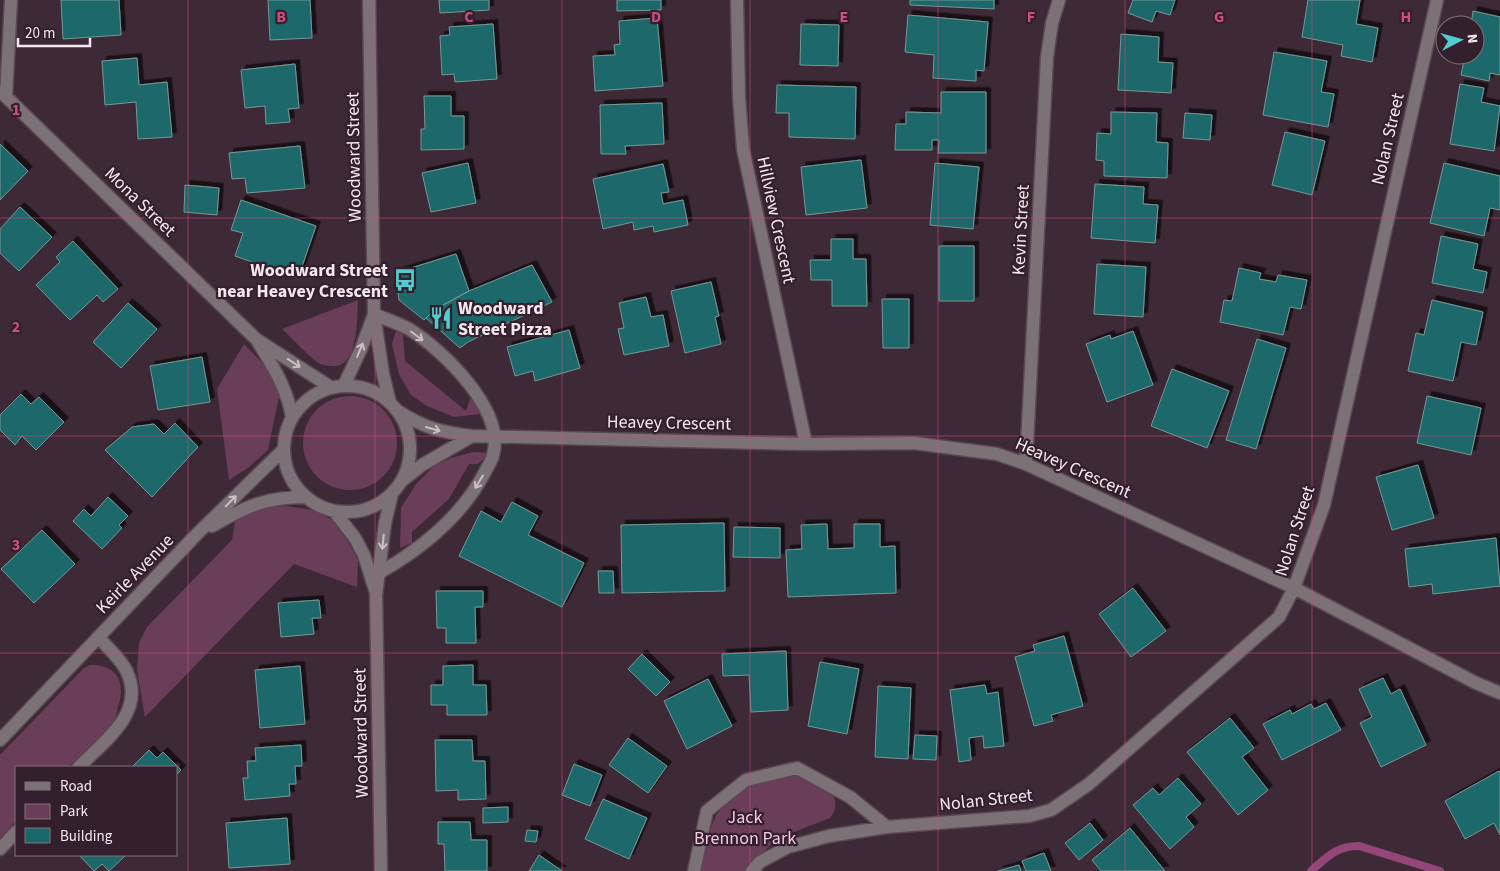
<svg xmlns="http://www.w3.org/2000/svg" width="1500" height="871" viewBox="0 0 1500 871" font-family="'Source Sans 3',sans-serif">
<defs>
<filter id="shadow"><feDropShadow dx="4.5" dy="-4.5" stdDeviation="0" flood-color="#0009"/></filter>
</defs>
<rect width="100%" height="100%" fill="#3e2a36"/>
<!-- green -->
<path fill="#6a3d59" d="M358 300C357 317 359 369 332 366 329 366 323 365 320 364 311 359 291 337 282 329Z
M396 331 403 334 405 361 466 411 470 399H475L481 407 480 414 454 417 427 406 411 395 399 374 392 344Z
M244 344 268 369 280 392 268 450 248 468 229 480 217 389Z
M303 443a47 47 0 1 1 94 0a47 47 0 1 1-94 0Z
M473 452 490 453 478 464H469L449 499 412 532V543L400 548 401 508 416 484 434 466 451 458Z
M285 506 313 510 332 520 347 540 358 560 357 587 294 564 145 717 137 670 139 643 147 627 232 540 235 522 258 507Z
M90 665C118 664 126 683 118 707 117 712 116 718 113 722 101 738 83 753 69 767H16V821L0 838V755L84 668Z
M795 774 831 790C836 801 838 808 830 818L776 839 746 871H702V851L716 815 731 798 760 780Z"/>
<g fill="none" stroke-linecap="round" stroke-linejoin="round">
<!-- stream -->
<path stroke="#934678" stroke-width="8" d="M1311 871C1327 857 1336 846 1359 846L1440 871"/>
</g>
<!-- building -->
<path fill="#1a686b" stroke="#779798" filter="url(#shadow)" d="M61 0H119L121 35 63 39Z
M268 0H310L312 38 270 40Z
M439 0H489V10L440 13Z
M617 0H661V10L617 11Z
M910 0H994V9L910 5Z
M1133 0H1175L1170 15 1156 11 1152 22 1128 13Z
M1308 0H1360L1356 24 1378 28 1372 62 1341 56 1343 45 1302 37Z
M1473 11 1500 17V75L1490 73 1489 81 1461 75 1465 55H1475V25H1471Z
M908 15 988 22 984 71 976 70V81L933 78 934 55 905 52Z
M657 18 663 86 595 91 593 56 615 55 614 45 620 44 619 21Z
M493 24 497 79 455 82 454 74 442 75 440 36 450 35 449 27Z
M801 24 839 25 838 66 800 65Z
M1121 34 1159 37 1158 62 1173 63 1171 93 1118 90Z
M1274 52 1327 61 1321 92 1334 94 1328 127 1263 115Z
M137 58 139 85 167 82 172 137 138 139 136 102 105 105 102 61Z
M295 64 299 108 288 109 290 122 266 124 265 106 245 108 241 70Z
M1460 84 1484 88 1481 102 1500 106 1494 151 1450 144Z
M777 85 856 87 855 139 789 137V113H776Z
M941 92H986V153H938L939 140H932V150H895L896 124H906V112L941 113Z
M424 96H451V116H464V149L421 150V129H425Z
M662 103 664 144 625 146 626 154H601L600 105Z
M1111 112 1157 113 1156 142 1168 143 1167 178 1104 176V161L1096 160 1097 133 1111 134Z
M1185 113 1212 115 1210 140 1183 138Z
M1285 132 1325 141 1312 195 1272 185Z
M0 144 28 171 0 200Z
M300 146 305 188 247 193 245 178 232 179 229 153Z
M861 160 867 208 806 215 801 167Z
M468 163 476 203 431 212 422 173Z
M935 163 979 167 973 229 930 225Z
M1444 163 1500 176V210L1490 208 1484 236 1430 223Z
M663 164 669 192 661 193 663 204 683 200 688 225 654 232 653 226 634 230 633 222 603 229 593 179Z
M1095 184 1144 187 1143 204 1158 205 1155 243 1091 238Z
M185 185 219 188 217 215 184 212Z
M241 200 316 226 298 278 235 256 243 233 231 230Z
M20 207 52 237 19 271 0 253V229Z
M1441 236 1478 244 1473 269 1487 272 1483 293 1432 283Z
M831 239H853V259H866L867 306H832V280H811L810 260H831Z
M73 241 118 289 103 302 97 295 70 320 36 285 60 262 56 257Z
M939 246H974V301H939Z
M456 254 469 291 434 310 424 320 399 300 395 273Z
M1097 264 1146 267 1143 317 1094 314Z
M532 265 552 302 468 342 460 348 426 318 434 310 469 291Z
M1239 268 1261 273 1259 279 1276 282 1278 275 1307 280 1301 309 1290 307 1283 335 1220 322 1224 300 1232 301Z
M711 282 719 316 715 317 721 344 685 353 671 291Z
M646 297 651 317 663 315 669 346 624 355 618 329 624 328 619 303Z
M882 299H909V348H883Z
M1432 300 1483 312 1476 345 1461 342 1453 381 1408 371 1416 333 1424 335Z
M128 303 157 329 121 368 93 342Z
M569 330 580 368 535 381 533 371 515 376 507 347Z
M1133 331 1153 385 1107 402 1086 344 1110 335 1111 339Z
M1257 339 1286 348 1256 449 1226 440Z
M202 357 210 402 158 410 150 366Z
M1172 369 1229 391 1207 448 1151 426Z
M21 394 31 404 39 397 64 422 36 450 22 436 15 445 0 430V415Z
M1427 396 1481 408 1471 455 1417 443Z
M175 423 198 447 152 497 105 450 132 427 154 424 164 434Z
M1418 465 1434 518 1392 530 1376 477Z
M108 497 128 516 119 525 122 528 102 549 73 521 84 509 91 516Z
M512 502 538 516 528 535 584 563 562 607 459 556 481 511 501 522Z
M724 523 725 591 622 593 621 525Z
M827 524 828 549 854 548V524H880V547L895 546 896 593 788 597 786 550 802 549 801 525Z
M734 527 780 528V558L733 557Z
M42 530 75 564 34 603 1 569Z
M1496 538 1500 586 1433 594 1432 584 1409 587 1405 549Z
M598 571H613L614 593H599Z
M1133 588 1166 631 1131 657 1099 614Z
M436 591H483V607H475L476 643H446V628H437Z
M319 600 321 618H312L314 634 281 637 278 603Z
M1064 636 1083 706 1051 715 1053 721 1034 726 1015 657 1035 651 1033 645Z
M786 651 788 710 751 712 749 675 723 676 722 654Z
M642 654 670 682 656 696 628 669Z
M820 662 859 669 847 734 808 726Z
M473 665V685H486L487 715H447V705H431V685H443V666Z
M300 666 305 724 260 728 255 670Z
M1383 678 1391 694 1400 689 1426 745 1381 767 1360 723 1372 717 1359 689Z
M708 679 732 726 687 749 664 701Z
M985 685 987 694 998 692 1004 746 984 748 983 736 969 738 971 760 959 762 950 690Z
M878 686 911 688 908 759 875 757Z
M1326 703 1341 730 1282 760 1263 724 1290 710 1292 714 1311 704 1314 709Z
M1230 718 1254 748 1242 757 1268 790 1238 815 1187 752Z
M915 735 937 736 936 760 913 759Z
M628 738 667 766 648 793 609 765Z
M435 740H472L473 761H485L486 799 458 800V790L436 791Z
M301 745 302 766H295L296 784H289L290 796 245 800 243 778H248L247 761H256L255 748Z
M149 750 157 758 163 752 181 770 176 775V767H132Z
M574 764 602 775 590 806 562 795Z
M1499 771 1500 774V835L1494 823 1465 839 1445 801Z
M1178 778 1201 804 1186 817 1194 827 1170 849 1133 805 1153 788 1159 795Z
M603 799 647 818 629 859 585 839Z
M508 807V822L483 823V808Z
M287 818 290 864 229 868 226 823Z
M438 822H470L471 840H487V871H445L444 844H438Z
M1090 823 1103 840 1079 860 1065 843Z
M1130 828 1165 871H1101L1092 860Z
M527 830 538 831 536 842 525 841Z
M1044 853 1051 871H1026L1022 861Z
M79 855H126L109 871 102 864 94 871Z
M539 855 562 871H529Z
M1019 865 1021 871H998Z"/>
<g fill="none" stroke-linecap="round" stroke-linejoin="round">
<defs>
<path id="minor" d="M369 0 374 314 383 374 390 403
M737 0 739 97 743 149 806 444
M0 91 256 339 332 388
M6 97 11 0
M374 314C385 319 398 323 409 329 443 350 506 411 493 455 492 461 487 467 485 472 462 516 421 549 379 573
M258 342C273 366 287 388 292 417
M344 385 361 349 373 317
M284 449a63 63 0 1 1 126 0a63 63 0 1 1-126 0Z
M398 411C424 428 441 432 472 436L806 444 914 443 997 454 1026 464 1294 588 1476 683 1500 693
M1026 464 1047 57 1052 23 1059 0
M404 479 422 465 472 436
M334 511 355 538 364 555 375 590
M212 526C245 507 265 497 305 497
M0 740 196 535 284 449
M79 767C104 741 146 713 127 672 121 659 108 648 98 637
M0 849 16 832
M381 871 376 595 385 523 392 494
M694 871 707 811 746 780 797 768 850 797 887 827
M752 871 760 862 788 847 829 836 887 827 1029 816 1051 810 1089 784 1279 617 1294 588 1324 505 1437 0"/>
</defs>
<!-- minor casing -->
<use href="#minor" stroke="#5b4854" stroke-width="15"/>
<!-- minor -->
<use href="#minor" stroke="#7c7177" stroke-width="12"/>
</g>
<!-- one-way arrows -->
<defs><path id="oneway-shaft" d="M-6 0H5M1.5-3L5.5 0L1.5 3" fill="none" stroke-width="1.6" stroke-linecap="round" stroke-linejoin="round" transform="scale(1.25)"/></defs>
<g stroke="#cbbec5">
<use href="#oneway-shaft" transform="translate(417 336) rotate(37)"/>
<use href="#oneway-shaft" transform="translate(360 350) rotate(-67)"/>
<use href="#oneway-shaft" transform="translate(294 363) rotate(34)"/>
<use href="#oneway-shaft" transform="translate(433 429) rotate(16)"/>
<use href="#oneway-shaft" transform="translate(479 482) rotate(121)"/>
<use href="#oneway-shaft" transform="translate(231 501) rotate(-45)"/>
<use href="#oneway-shaft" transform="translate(383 542) rotate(96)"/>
</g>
<!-- grid -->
<path fill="none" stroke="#cf4c80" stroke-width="1" stroke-opacity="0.55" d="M188 0V871M375 0V871M562 0V871M750 0V871M938 0V871M1125 0V871M1312 0V871M0 218H1500M0 436H1500M0 653H1500"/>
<!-- icons -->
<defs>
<symbol id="bus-bare" viewBox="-9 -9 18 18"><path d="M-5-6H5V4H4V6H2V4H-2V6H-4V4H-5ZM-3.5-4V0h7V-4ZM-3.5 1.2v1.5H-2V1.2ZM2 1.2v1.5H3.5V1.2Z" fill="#52ccd0" stroke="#34202c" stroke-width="2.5" paint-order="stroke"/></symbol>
<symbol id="restaurant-bare" viewBox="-9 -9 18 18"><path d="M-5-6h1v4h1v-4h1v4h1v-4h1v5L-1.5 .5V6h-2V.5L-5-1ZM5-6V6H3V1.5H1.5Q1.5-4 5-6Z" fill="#52ccd0" stroke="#34202c" stroke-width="2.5" paint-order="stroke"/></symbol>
</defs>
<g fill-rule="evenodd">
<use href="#bus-bare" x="389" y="264" width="32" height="32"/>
<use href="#restaurant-bare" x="425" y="302" width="32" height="32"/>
</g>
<g text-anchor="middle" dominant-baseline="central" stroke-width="4.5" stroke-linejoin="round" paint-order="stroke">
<!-- street labels -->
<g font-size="18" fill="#f5e7ef" stroke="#34202c">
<text transform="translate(1388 139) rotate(-77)">Nolan Street</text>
<text transform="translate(354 157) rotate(-91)">Woodward Street</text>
<text transform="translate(140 202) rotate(44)">Mona Street</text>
<text transform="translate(776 220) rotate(78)">Hillview Crescent</text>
<text transform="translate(1021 230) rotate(-87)">Kevin Street</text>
<text transform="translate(669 423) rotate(1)">Heavey Crescent</text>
<text transform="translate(1073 468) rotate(24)">Heavey Crescent</text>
<text transform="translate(1295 531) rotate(-72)">Nolan Street</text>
<text transform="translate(135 574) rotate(-46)">Keirle Avenue</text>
<text transform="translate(361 733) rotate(-91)">Woodward Street</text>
<text transform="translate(986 800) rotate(-6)">Nolan Street</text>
</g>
<!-- poi labels -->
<g font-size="18" font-weight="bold" fill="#f5e7ef" stroke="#34202c" text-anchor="end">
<text x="388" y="270">Woodward Street<tspan x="388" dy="21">near Heavey Crescent</tspan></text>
<text x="458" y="308" text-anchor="start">Woodward<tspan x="458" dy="21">Street Pizza</tspan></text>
</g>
<!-- park labels -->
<g font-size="18" fill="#f4c7e1" stroke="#34202c">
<text x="745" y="817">Jack<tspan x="745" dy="21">Brennon Park</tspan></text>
</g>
</g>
<g font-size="16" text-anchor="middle" font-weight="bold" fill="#cf4c80" stroke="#34202c" stroke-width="4.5" stroke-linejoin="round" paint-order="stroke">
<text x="281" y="22">B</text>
<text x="469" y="22">C</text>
<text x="656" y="22">D</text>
<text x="844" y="22">E</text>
<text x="1031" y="22">F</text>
<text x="1219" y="22">G</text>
<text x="1406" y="22">H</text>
<text x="16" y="115">1</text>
<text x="16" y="332">2</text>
<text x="16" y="550">3</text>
</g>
<!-- legend -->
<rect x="15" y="766" width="162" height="90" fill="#34202c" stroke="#81707a"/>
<rect x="25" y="782" width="25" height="8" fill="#7c7177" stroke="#81707a"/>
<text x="60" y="791" font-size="15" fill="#f5e7ef">Road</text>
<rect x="25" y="804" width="25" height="15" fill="#6a3d59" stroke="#81707a"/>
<text x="60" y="816" font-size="15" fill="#f5e7ef">Park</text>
<rect x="25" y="828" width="25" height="15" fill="#1a686b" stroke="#81707a"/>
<text x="60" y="841" font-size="15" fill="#f5e7ef">Building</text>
<!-- north arrow -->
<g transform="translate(1460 40) rotate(84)"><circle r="24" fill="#34202c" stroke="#81707a"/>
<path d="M0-4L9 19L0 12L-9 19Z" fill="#52ccd0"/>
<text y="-8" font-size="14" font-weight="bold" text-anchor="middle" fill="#f5e7ef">N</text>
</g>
<!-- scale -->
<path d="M18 38v8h72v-8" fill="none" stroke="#f5e7ef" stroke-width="2.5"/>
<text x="25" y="38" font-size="15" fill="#f5e7ef" stroke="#34202c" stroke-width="4" paint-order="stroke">20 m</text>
</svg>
